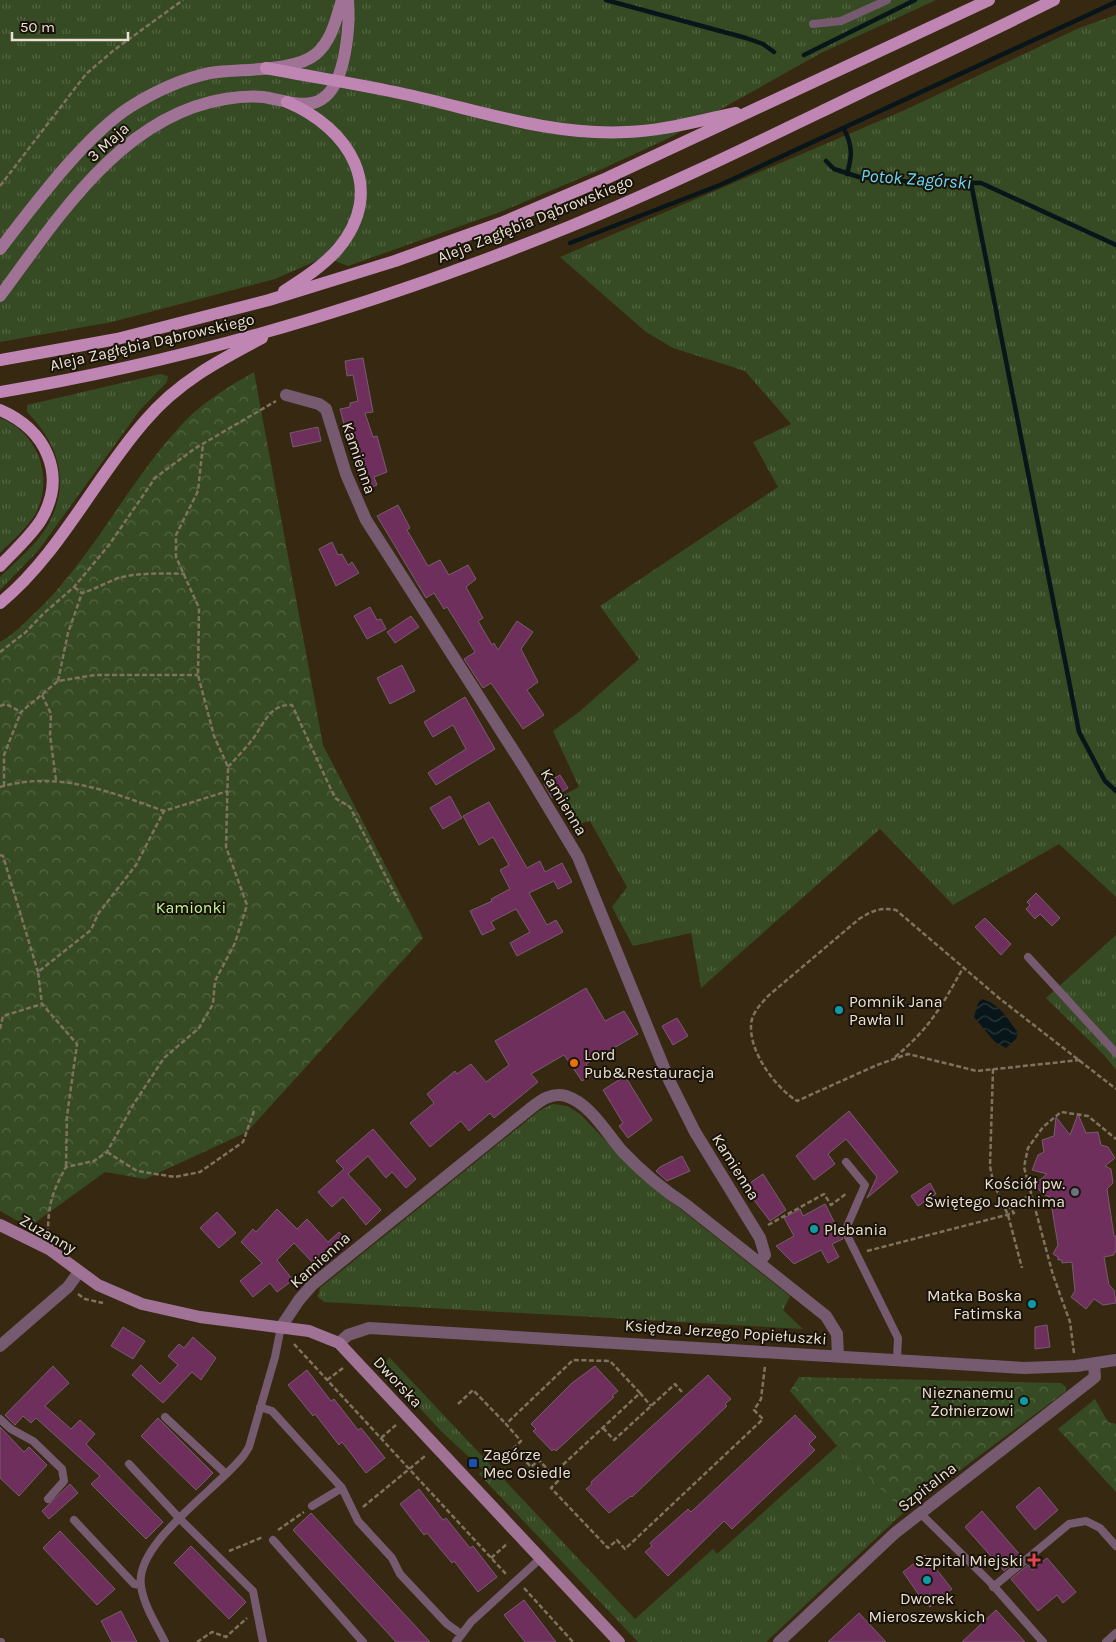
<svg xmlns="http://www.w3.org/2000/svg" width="1116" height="1642" viewBox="0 0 1116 1642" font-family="Karla,sans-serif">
<defs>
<pattern id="grass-tufts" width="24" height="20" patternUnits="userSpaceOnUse" patternTransform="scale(1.25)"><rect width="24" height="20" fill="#364b23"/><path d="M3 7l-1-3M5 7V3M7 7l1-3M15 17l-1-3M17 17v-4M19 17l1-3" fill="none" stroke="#536542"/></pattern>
<pattern id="forest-crowns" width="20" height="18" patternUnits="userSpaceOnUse" patternTransform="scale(1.25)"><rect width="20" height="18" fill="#364b23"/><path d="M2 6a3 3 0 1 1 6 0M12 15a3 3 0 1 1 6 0" fill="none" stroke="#536542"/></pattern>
<pattern id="water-waves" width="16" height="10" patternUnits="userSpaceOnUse" patternTransform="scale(1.25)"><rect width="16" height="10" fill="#08161a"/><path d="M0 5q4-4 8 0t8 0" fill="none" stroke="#2c383a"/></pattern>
</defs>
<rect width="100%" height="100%" fill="#372812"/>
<!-- grass -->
<path fill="url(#grass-tufts)" d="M0 0H936L821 53 669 138 602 169 500 212 348 266 325 257 275 279 112 322 0 342Z
M1116 15V897L1059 844 953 905 880 829 701 988 691 933 633 946 612 907 627 887 590 821 570 826 556 799 579 787 553 731 579 712 639 659 600 606 778 487 753 442 791 424 745 371 673 348 646 332 560 257 905 110 1079 28Z
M160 374 168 376 167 382 140 410 38 551 0 590V577C16 561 38 544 49 523 71 482 58 443 27 412V405Z
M0 418C38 432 54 477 36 513 27 528 12 541 0 553Z
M1116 935V1070L1104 1055 1046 998Z
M553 1104 567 1106 580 1114 645 1181 790 1296 783 1310 803 1329 324 1302 318 1297 320 1288 540 1110Z
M389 1357 635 1619 713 1549 717 1554 837 1446 904 1512 766 1642H638L479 1474 483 1470 442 1432 387 1373 383 1368Z"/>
<!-- forest -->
<path fill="url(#forest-crowns)" d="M254 372 323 745 423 938 247 1132 145 1179 105 1172 29 1227 0 1211V642C16 633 28 619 41 607 97 551 131 477 186 420 206 400 230 386 254 372Z
M799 1377 1061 1383 1066 1387 1065 1392 904 1512 837 1446 790 1391Z
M1095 1399 1108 1422 1116 1424V1492L1058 1429Z"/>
<!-- water -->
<path fill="url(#water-waves)" d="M982 999C1000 1004 1007 1018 1018 1033L1016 1039 1006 1048 995 1042 974 1017 978 1003Z"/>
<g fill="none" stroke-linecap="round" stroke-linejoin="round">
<!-- stream -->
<path stroke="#08161a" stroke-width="4.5" d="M606 0 746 38 763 44 774 52
M804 55 915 0
M844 129C853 146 852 157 847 174
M826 161 834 169 859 177 913 182 981 183 1116 245
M971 183 1079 732 1105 781 1116 791
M570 243 720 185 1116 2"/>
</g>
<!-- building -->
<path fill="#6f2f5d" stroke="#765d6d" d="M363 358 373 412 365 413 373 437 377 436 387 472 374 477 377 485 364 490 352 455 340 409 350 407V403L358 401 353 375 347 376 345 361Z
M318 427 321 441 293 447 290 433Z
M398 505 410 528 407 530 428 566 440 560 449 575 468 565 476 579 466 587 483 618 478 621 492 645 494 643 498 650 517 621 533 632 521 649 538 682 527 690 544 715 523 729 491 683 483 688 464 659 475 652 447 607 444 609 434 593 426 598 377 516Z
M332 542 338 555 342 554 348 565 352 562 359 573 336 586 319 549Z
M370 607 377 620 381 619 386 629 367 639 354 616Z
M411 616 419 627 395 643 387 632Z
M402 665 415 691 390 704 377 678Z
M465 697 495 749 436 785 428 773 466 749 453 725 433 737 424 722Z
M560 775 568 788 552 798 544 784Z
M450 796 462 818 443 829 430 808Z
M489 802 527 868 540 861 545 872 562 863 572 882 558 889 554 881 529 893 547 925 556 920 563 932 517 956 510 943 530 932 516 909 491 922 495 929 482 935 470 911 492 901 491 899 510 889 500 870 509 865 493 837 479 845 463 816Z
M1036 893 1060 918 1052 926 1040 914 1035 919 1026 909 1030 905 1027 902Z
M985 918 1011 944 1001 955 975 927Z
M586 988 605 1021 624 1011 638 1034 586 1064 593 1074 582 1081 564 1055 531 1074 538 1082 494 1118 490 1113 469 1131 461 1121 430 1147 410 1123 434 1103 427 1094 455 1071 457 1074 471 1064 486 1082 509 1065 495 1041Z
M677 1018 688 1036 673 1045 662 1026Z
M625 1076 652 1120 628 1138 619 1126 623 1123 603 1090Z
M849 1111 898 1172 867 1198 877 1177 846 1139 828 1154 835 1164 814 1180 796 1156Z
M1078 1114 1086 1133 1098 1132 1101 1145 1108 1147 1115 1158 1105 1166 1111 1169 1113 1183 1107 1189 1114 1236H1116V1252H1114V1255L1104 1257 1109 1285 1114 1290 1116 1303 1103 1305 1094 1299 1086 1309 1071 1297 1075 1291 1072 1262 1062 1263V1260H1058V1257L1053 1254 1058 1245 1050 1197 1042 1194 1035 1184 1047 1174 1032 1170 1038 1155 1044 1152 1042 1140 1054 1136 1056 1117 1070 1135Z
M373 1129 416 1179 406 1188 392 1172 386 1178 368 1156 348 1174 381 1210 366 1225 343 1197 332 1207 318 1192 344 1169 336 1161Z
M682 1156 690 1171 667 1181 656 1171 660 1167Z
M763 1174 786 1210 770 1221 744 1187Z
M930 1183 936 1194 918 1206 911 1196Z
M825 1204 843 1239 832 1244 839 1257 828 1263 821 1250 794 1264 776 1246 794 1236 784 1218 800 1209 803 1216Z
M277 1209 297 1229 307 1219 328 1242 339 1232 348 1242 326 1260 323 1256 314 1264 294 1243 277 1260 293 1280 277 1292 270 1283 253 1297 240 1281 262 1263 241 1242 253 1229 256 1232Z
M217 1212 236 1233 219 1248 200 1228Z
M1047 1325 1050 1347 1035 1349V1327Z
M123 1327 145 1341 133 1359 111 1346Z
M193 1337 216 1358 201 1380 192 1372 163 1403 132 1375 141 1365 160 1384 178 1365 168 1356 179 1344 184 1348Z
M53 1366 69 1383 45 1406 71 1429 80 1420 95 1434 86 1444 163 1522 146 1539 91 1484 100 1476 36 1418 31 1423 23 1416 15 1425 5 1415Z
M595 1366 618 1391 612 1396 614 1397 556 1451 554 1449 552 1451 533 1431 536 1429 531 1424 572 1383Z
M307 1370 331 1401 334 1399 358 1430 361 1428 385 1458 366 1473 342 1442 339 1445 315 1414 313 1416 288 1385Z
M708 1375 731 1399 725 1404 727 1406 632 1497 631 1496 609 1513 586 1489 592 1484 591 1482Z
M795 1415 816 1437 809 1444 815 1450 732 1529 724 1521 668 1576 645 1552 652 1546 650 1543 688 1509 691 1512Z
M158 1418 213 1473 196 1490 141 1436Z
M0 1427 24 1452 29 1447 47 1465 19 1496 0 1478Z
M70 1484 78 1493 49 1519 42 1511Z
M1039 1487 1058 1510 1035 1530 1016 1507Z
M419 1489 443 1520 446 1518 470 1548 473 1546 497 1577 478 1592 454 1561 452 1563 427 1533 424 1535 400 1504Z
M982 1511 1021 1556 1004 1571 965 1527Z
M311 1513 430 1642H396L293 1530Z
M60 1531 115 1589 97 1605 43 1548Z
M191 1546 246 1602 229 1619 174 1563Z
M925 1555 952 1589 930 1607 921 1598 903 1572Z
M1047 1558 1076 1592 1063 1603 1057 1595 1038 1611 1011 1579 1028 1565 1032 1570Z
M524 1600 556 1642H525L504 1615Z
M996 1610 1025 1642H962Z
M121 1611 137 1642H112L101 1621Z
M859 1613 886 1642H828Z"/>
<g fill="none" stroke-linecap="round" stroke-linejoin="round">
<!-- path -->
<path stroke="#7f725f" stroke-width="2.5" stroke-dasharray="5 2.5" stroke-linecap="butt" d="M0 186 86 74 114 50 183 0
M74 587 82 593C95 589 106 583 118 578 136 573 166 573 185 574
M0 652 26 632 43 614 74 587 109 545 155 478 194 449 276 401
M58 681 68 633 82 593
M42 695 51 714 50 735 56 780
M0 706 6 704 21 712
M228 767C237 757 247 747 255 736 265 721 271 704 292 705L335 798 350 807 399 902
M4 786V755L21 712 58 681 95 675H198
M0 787C58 770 110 792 164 811
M0 855 3 856 38 972
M0 1029 3 1016 42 1004
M895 1057C930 1028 941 1007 963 968
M1080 1060 977 1071 908 1054 877 1065 797 1101C775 1087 750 1053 751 1026 751 1014 760 1005 768 996L859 919C872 911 880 907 896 910L999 998 1116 1089
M993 1069 990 1166 993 1182 1008 1215 1022 1268
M107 1152 137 1171 175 1177 200 1172 243 1142 254 1111
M66 1166 67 1116 77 1044 42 1004 38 972 91 930 98 914 136 865 164 811 228 791
M768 1225 824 1194 831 1205 847 1193
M48 1234C48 1205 52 1192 66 1167L94 1161 107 1152 133 1105 164 1058 199 1028 213 1004 215 981 235 943 247 905 226 847 228 767 214 736 198 675 199 608 176 557V535L198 491 203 444
M867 1251 1014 1213 1008 1205 1032 1195
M78 1294 85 1299 103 1303
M294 1344 506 1574
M1074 1353 1070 1322 1053 1275 1024 1167 1028 1148 1043 1127 1061 1112 1088 1116 1116 1139
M327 1380 343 1368
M640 1393 610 1361 573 1360 506 1424 521 1441 514 1448 531 1467 539 1460 558 1481 551 1488 608 1548 617 1540 625 1549 763 1419 754 1410 761 1399 765 1366
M458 1404 473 1390 506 1424
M603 1428 614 1440 675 1384 682 1392
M381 1438 396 1425
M552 1475 640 1393 651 1406
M363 1507 425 1456
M278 1530 304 1512
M229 1551 263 1537
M491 1558 508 1543
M524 1588 573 1642
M197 1642 212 1632 226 1637 247 1618"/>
<!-- lane -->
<path stroke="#765a6f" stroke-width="8" d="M813 24 841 21 887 0
M1028 957 1116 1053
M846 1162 865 1185 845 1231 898 1338 897 1359
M260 1407 272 1411 342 1488 358 1521 392 1558 400 1574 447 1624 461 1634
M165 1417 226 1474
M0 1419 11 1429 33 1441 62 1469 64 1481 48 1499
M129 1464 180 1519 253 1591 263 1642
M312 1506 342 1488
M920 1513 991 1583 1043 1642
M74 1520 134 1584 140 1585
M273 1540 363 1642
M993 1587 1069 1524 1086 1521 1100 1528 1116 1546
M0 1642H1
M165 1642C156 1624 144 1606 141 1586 134 1543 219 1488 244 1455L249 1447 275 1357 281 1327
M456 1642 471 1622 541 1558
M1106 1642 1116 1633"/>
<!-- street -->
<path stroke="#765a6f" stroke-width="12" d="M286 395 319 404 326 409 346 474 366 520 524 767 578 857 669 1080 695 1132 760 1238 765 1255 759 1262
M281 1327 299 1300 312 1285 531 1108C541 1100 552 1092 566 1096 591 1104 607 1134 623 1152 642 1172 662 1189 685 1204L826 1316 837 1334 838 1356
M339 1343 348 1335 369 1328 1024 1368 1076 1366 1116 1360
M0 1346 68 1287 79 1272
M779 1642 895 1533 1095 1377 1094 1364"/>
<!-- secondary -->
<path stroke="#a07396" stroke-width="12" d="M0 249C33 206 85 136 130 107 154 92 181 79 210 73 239 68 293 73 316 54 332 40 336 19 342 0
M0 296C58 218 121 116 225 99 237 97 251 96 263 97 280 99 306 110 322 99 346 84 350 26 348 0
M0 1225 49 1249 98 1285 142 1304 200 1317 309 1331 339 1343 619 1642"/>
<!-- primary -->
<path stroke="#c086b3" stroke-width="12" d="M266 68C312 77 358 84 404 94 478 110 550 136 627 132 664 131 700 120 736 113
M284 291C303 279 323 266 338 249 388 189 349 128 287 102
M0 360 117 339 269 300 395 261 501 223 607 178 989 0
M0 392C194 360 390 300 571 226 669 186 764 139 860 93 925 62 990 32 1054 0
M0 410C45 429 68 474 41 520 30 537 14 551 0 566
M0 603C59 555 95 478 145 421 178 382 218 361 262 338"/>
</g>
<!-- markers -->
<g fill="#0f9aa8" stroke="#191309" stroke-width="2">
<circle cx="839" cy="1010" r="5"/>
<circle cx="814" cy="1229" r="5"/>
<circle cx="1032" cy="1304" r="5"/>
<circle cx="1024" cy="1401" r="5"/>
<circle cx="927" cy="1580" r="5"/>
</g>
<circle fill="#e8710a" stroke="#191309" stroke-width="2" cx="574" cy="1063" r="5"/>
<circle fill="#6b7280" stroke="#191309" stroke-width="2" cx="1075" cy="1192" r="5"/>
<rect fill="#1a4fb4" stroke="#191309" stroke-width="2" x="468" y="1458" width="10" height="10" rx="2.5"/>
<path fill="#e0444e" stroke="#191309" stroke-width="2" d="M1031.5 1552.5h5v5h5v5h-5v5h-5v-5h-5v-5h5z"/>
<g text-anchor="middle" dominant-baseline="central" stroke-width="4" stroke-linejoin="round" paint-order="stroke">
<!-- street labels -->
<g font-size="16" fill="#eae0d3" stroke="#191309">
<text transform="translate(108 142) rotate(-42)">3 Maja</text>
<text transform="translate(535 219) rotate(-22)">Aleja Zagłębia Dąbrowskiego</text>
<text transform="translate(152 342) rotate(-13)">Aleja Zagłębia Dąbrowskiego</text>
<text transform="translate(359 458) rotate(71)">Kamienna</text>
<text transform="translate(564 802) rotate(59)">Kamienna</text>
<text transform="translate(736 1167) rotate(58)">Kamienna</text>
<text transform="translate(48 1234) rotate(30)">Zuzanny</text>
<text transform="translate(320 1260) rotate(-42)">Kamienna</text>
<text transform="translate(726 1332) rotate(4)">Księdza Jerzego Popiełuszki</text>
<text transform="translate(398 1382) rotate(47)">Dworska</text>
<text transform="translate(927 1487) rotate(-38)">Szpitalna</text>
</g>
<!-- park labels -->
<g font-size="16" fill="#c2f894" stroke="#191309">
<text x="191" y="907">Kamionki</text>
</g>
<!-- poi labels -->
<g font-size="16" fill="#eae0d3" stroke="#191309" text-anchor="start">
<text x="849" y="1001">Pomnik Jana<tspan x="849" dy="18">Pawła II</tspan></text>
<text x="584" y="1054">Lord<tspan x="584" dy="18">Pub&amp;Restauracja</tspan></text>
<text x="1065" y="1183" text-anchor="end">Kościół pw.<tspan x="1065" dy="18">Świętego Joachima</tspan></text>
<text x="824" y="1229">Plebania</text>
<text x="1022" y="1295" text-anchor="end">Matka Boska<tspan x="1022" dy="18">Fatimska</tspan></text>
<text x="1014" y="1392" text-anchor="end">Nieznanemu<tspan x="1014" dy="18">Żołnierzowi</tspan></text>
<text x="483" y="1454">Zagórze<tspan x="483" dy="18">Mec Osiedle</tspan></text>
<text x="1023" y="1560" text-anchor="end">Szpital Miejski</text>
<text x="927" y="1598" text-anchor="middle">Dworek<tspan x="927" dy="18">Mieroszewskich</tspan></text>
</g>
<!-- water labels -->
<g font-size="18" font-style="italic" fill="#67d9f7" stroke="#191309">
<text transform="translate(916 179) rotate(4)">Potok Zagórski</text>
</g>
</g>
<!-- scale -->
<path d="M12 32v8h116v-8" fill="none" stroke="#eae0d3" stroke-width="2.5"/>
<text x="20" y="32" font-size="15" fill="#eae0d3" stroke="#191309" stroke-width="4" paint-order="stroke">50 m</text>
</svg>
